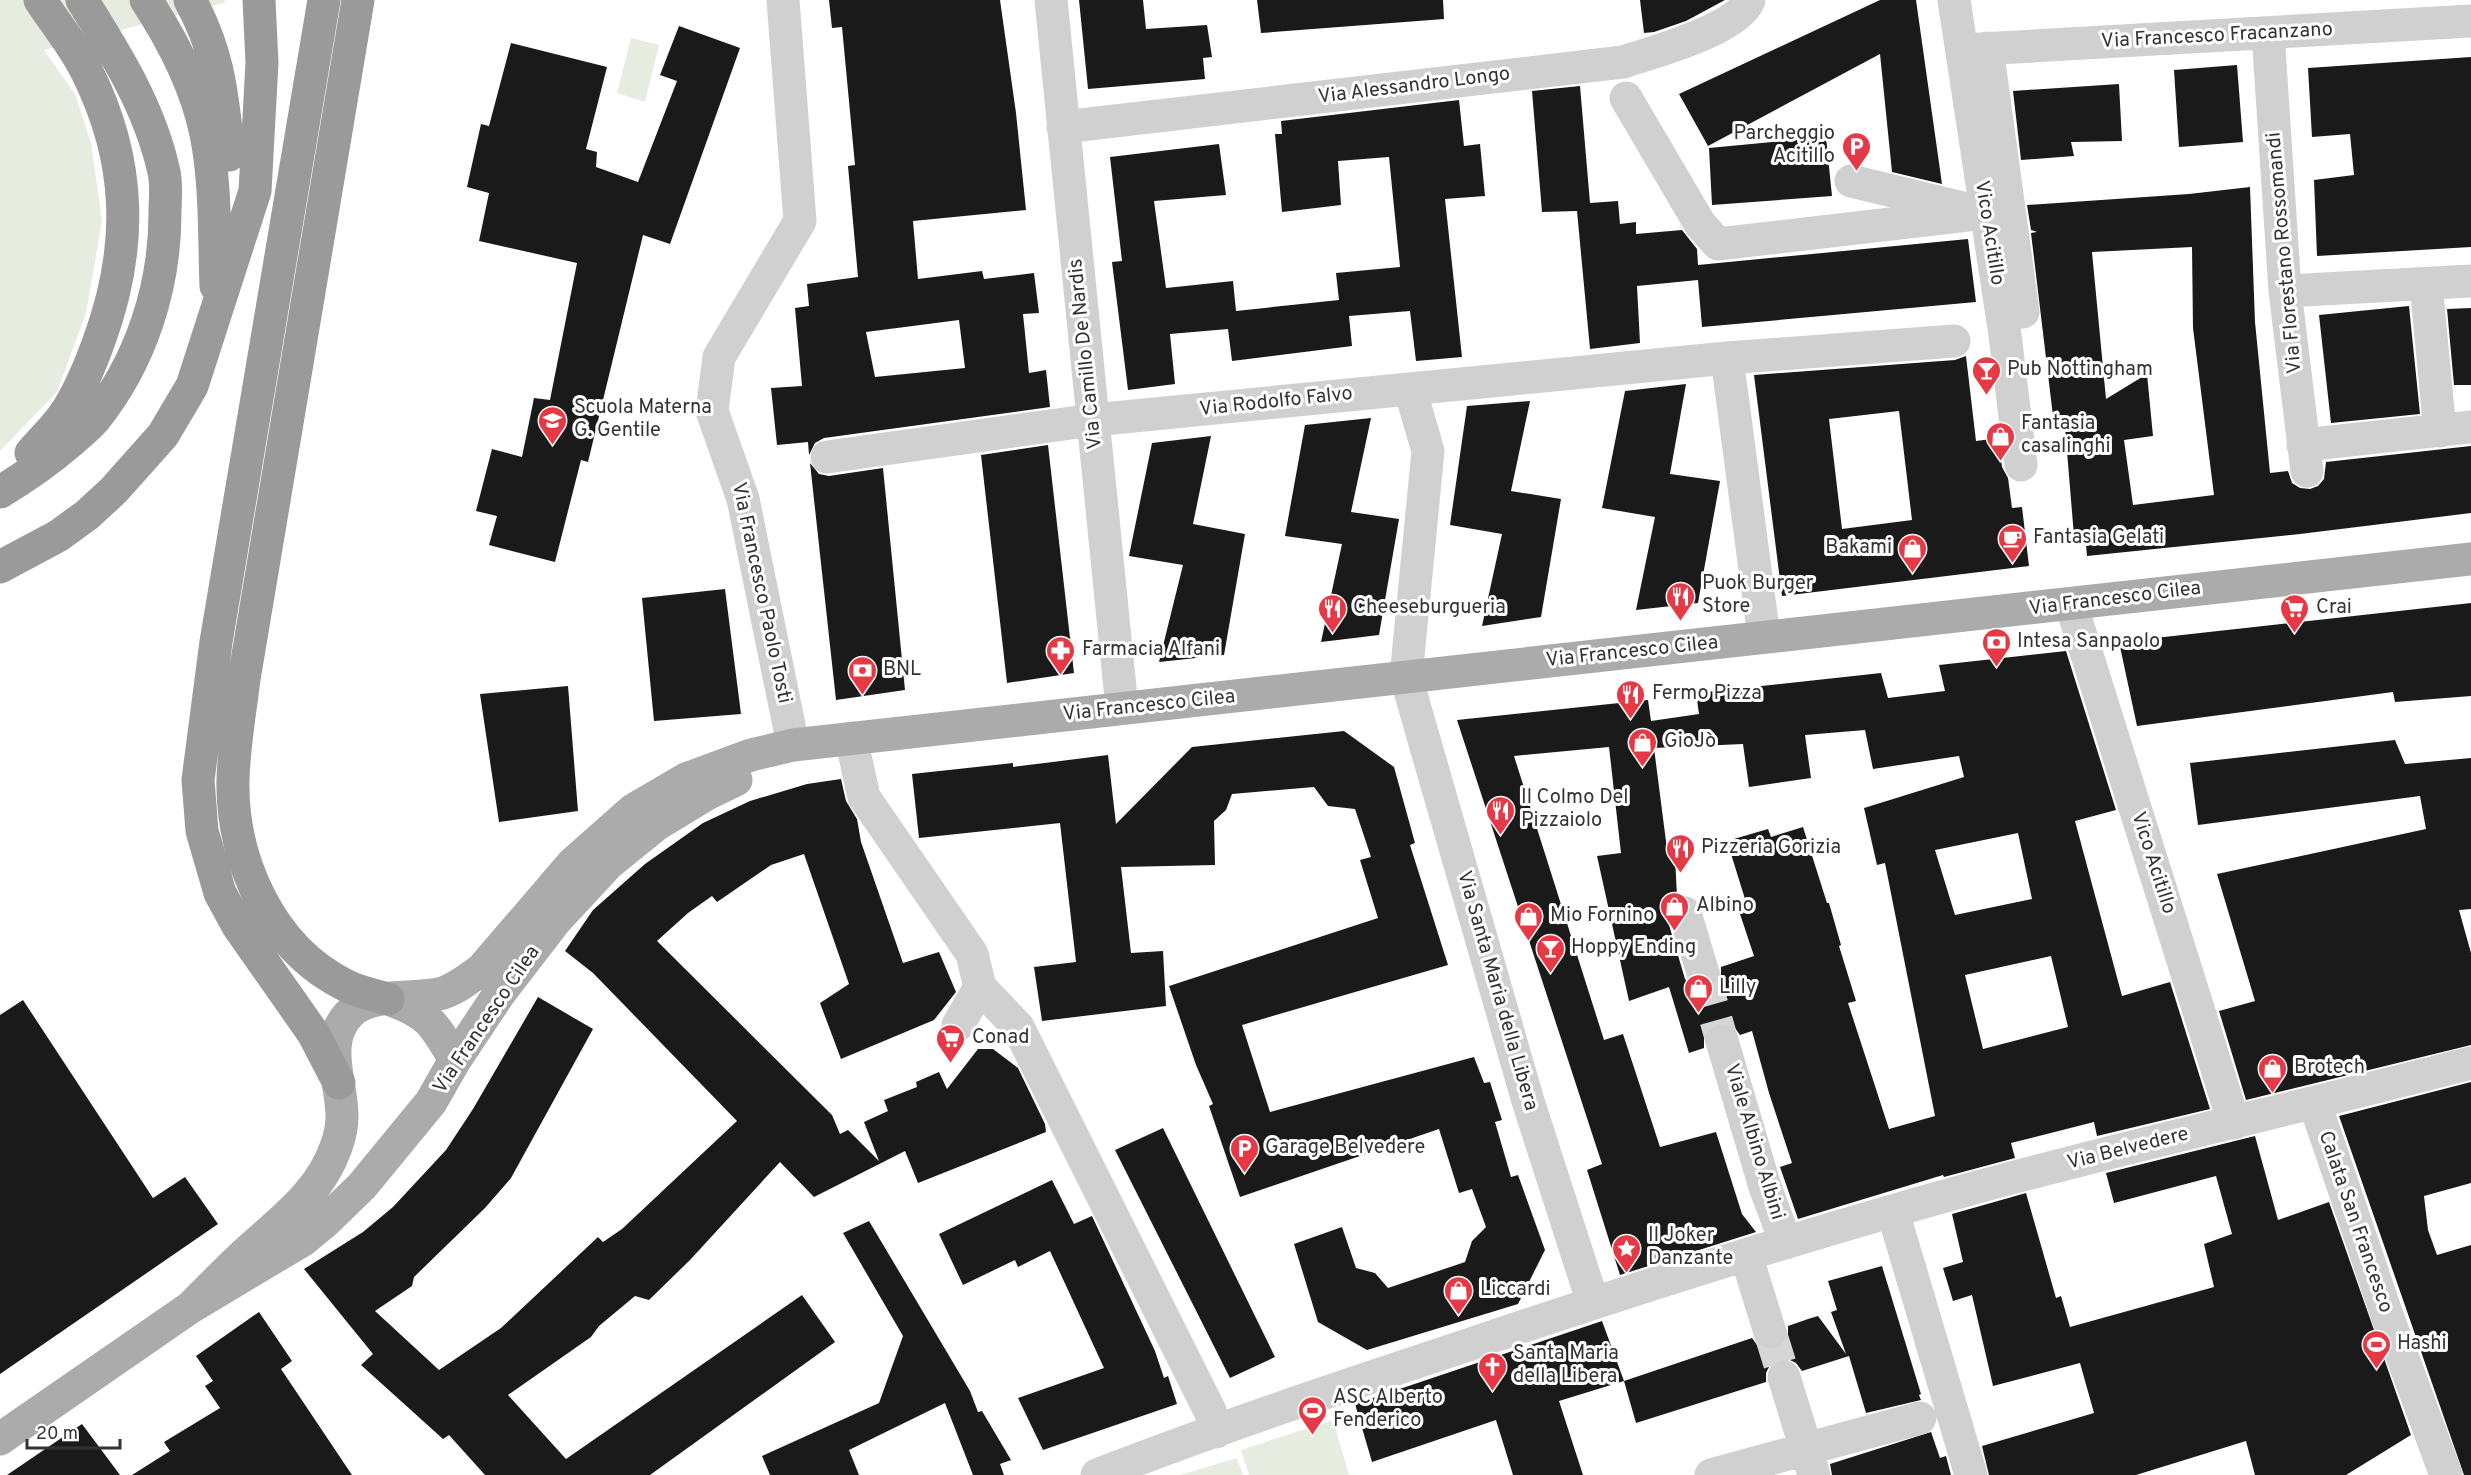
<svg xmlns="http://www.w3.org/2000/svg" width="2471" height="1475" viewBox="0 0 2471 1475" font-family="Overpass,sans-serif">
<rect width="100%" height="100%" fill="#fff"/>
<!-- green -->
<path fill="#e6ecdf" d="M0 0H225L224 3 44 50 75 94 91 143 102 221 86 313 57 392 0 451Z
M631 38 659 45 645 102 617 93Z
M1333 1420 1349 1475H1249L1241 1450Z
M1237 1458 1243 1475H1180Z"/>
<!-- building -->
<path fill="#1a1a1a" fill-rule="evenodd" d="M829 0H1000L1016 113 1026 210 913 221 918 279 982 271 984 279 1034 273 1039 313 1023 314 1029 373 1046 370 1050 407 824 438 815 443 809 455 808 442 777 445 771 388 802 386 795 308 809 306 807 284 858 277 848 166 855 165 842 27 832 28ZM959 320 965 368 875 377 866 332Z
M1079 0H1143L1146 29 1207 25 1212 57 1203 58 1205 79 1088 89Z
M1257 0H1443L1444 19 1261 33Z
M1640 0H1725L1686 21 1654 32 1644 33Z
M1880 0H1916L1942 184 1892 172 1880 54 1708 146 1679 94Z
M679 26 740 48 670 244 643 235 588 462 581 460 555 562 489 545 497 516 476 511 492 449 522 457 534 398 550 400 577 263 479 241 489 193 467 187 481 124 489 126 511 43 607 67 586 149 597 152 596 167 638 182 677 81 660 75Z
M2471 57V247L2317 256 2314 180 2354 175 2350 134 2312 137 2308 68Z
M2237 65 2243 142 2179 147 2174 70Z
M2119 84 2122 141 2071 142 2074 156 2021 160 2013 91Z
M1580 86 1590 203 1618 201 1620 224 1636 222V234L1682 230 1697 249 1698 265 1968 239 1976 302 1702 327 1698 280 1637 286 1640 343 1590 349 1577 211 1542 212 1532 91Z
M1459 100 1464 146 1480 144 1485 196 1445 199 1462 357 1416 361 1410 311 1349 316 1352 346 1232 361 1228 329 1170 334 1175 384 1128 390 1112 262 1122 261 1110 157 1219 144 1226 195 1154 201 1166 288 1233 281 1236 311 1339 300 1336 273 1400 267 1389 157 1338 161 1341 205 1282 212 1275 134H1282L1281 121Z
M1826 137 1832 196 1712 205 1709 148Z
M2250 187 2255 322 2270 473 2288 471 2292 483 2300 488 2310 489 2318 486 2324 479 2326 462 2471 446V513L2300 534 2087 556 2085 535 2074 536 2064 415 2053 416 2031 233 2037 232 2031 230 2027 205 2189 194ZM2192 247 2193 328 2214 495 2133 505 2124 440 2153 436 2147 374 2106 399 2092 252Z
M2409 306 2420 414 2331 423 2319 315Z
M2471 308V385H2454L2447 309Z
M1966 356 1976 441 1999 438 2002 467 2008 478 2012 508 2022 507 2029 566 1782 596 1754 375 1955 360ZM1899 411 1912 520 1842 529 1829 419Z
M1686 384 1670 474 1720 481 1698 603 1636 610 1655 517 1602 508 1625 391Z
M1530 401 1511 491 1561 499 1541 617 1482 626 1502 534 1450 525 1467 406Z
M1371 418 1351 512 1399 519 1379 635 1321 642 1342 544 1285 536 1305 425Z
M1211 436 1193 524 1245 534 1224 655 1159 662 1183 565 1129 556 1152 443Z
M1048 445 1074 673 1007 683 981 455Z
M810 463 819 474 829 476 883 468 905 690 836 700Z
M725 589 741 714 654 721 642 598Z
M2471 603V696L2395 702 2393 692 2137 726 2119 642Z
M2066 651 2116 810 2075 821 2122 996 2170 982 2210 1109 2097 1136 2094 1122 2011 1143 2015 1158 1944 1177 1943 1175 1798 1219 1780 1167 1792 1163 1769 1093 1752 1031 1740 1035 1735 1028 1727 1023H1716L1709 1028 1704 1036V1048L1689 1053 1669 987 1629 1001 1597 856 1621 853 1609 747 1514 756 1604 1040 1623 1034 1660 1147 1716 1132 1742 1214 1756 1232 1620 1275 1587 1170 1602 1164 1457 720 1648 700 1651 721 1699 714 1696 693 1881 673 1888 698 1945 691 1939 665ZM1865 730 1873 769 1959 756 1964 777 1864 808 1877 865 1885 863 1935 1116 1889 1129 1848 1003 1856 1001 1839 946 1841 945 1829 903H1827L1803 827 1771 837 1768 829 1727 841 1745 899 1736 902 1754 956 1721 967V978L1716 986 1709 991H1698L1690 986 1685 979 1667 918V908L1671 901 1677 897 1675 856 1668 857 1654 748 1743 744 1749 787 1811 778 1805 735ZM2018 833 2032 899 1955 915 1935 850ZM2051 956 2068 1027 1983 1049 1965 975Z
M568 686 578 811 499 822 480 694Z
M1344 731 1394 767 1415 843 1410 845 1448 965 1242 1025 1270 1112 1474 1057 1484 1083 1490 1082 1502 1120 1495 1122 1511 1177 1518 1175 1545 1250 1518 1304 1367 1350 1318 1322 1294 1244 1342 1227 1356 1268 1375 1273 1388 1288 1465 1262 1472 1241 1486 1227 1472 1189 1459 1193 1439 1129 1240 1197 1209 1106 1213 1104 1196 1065 1169 986 1378 918 1360 860 1371 857 1355 809 1328 806 1314 787 1232 794 1226 810 1214 821 1215 865 1121 867 1131 953 1163 951 1166 1006 1042 1021 1034 967 1076 962 1060 823 919 838 912 774 1013 763V767L1108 755 1116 824 1192 747Z
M2395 740 2405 764 2471 758V909L2459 910 2471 953V1045L2246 1100 2219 1011 2255 1001 2217 874 2426 829 2420 796 2198 825 2190 763Z
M841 779 846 801 857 819 861 842 903 963 939 952 956 992 934 1020 841 1059 820 1003 849 984 804 854 771 865 717 902 712 896 688 913 657 941 832 1115 840 1134 848 1130 879 1161 864 1122 888 1111 884 1100 917 1087 916 1082 939 1072 947 1089 978 1049H993L1018 1068 1045 1124 1046 1132 918 1183 905 1151 814 1197 780 1162 690 1260 649 1300 635 1296 599 1326 591 1337 508 1395 566 1459 802 1295 835 1342 650 1475H485L449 1435 443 1439 361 1365 373 1354 304 1269 363 1232 393 1207 446 1150 473 1109 538 997 593 1029 511 1178 485 1208 414 1277 412 1286 375 1311 439 1370 501 1328 598 1237 603 1242 622 1229 737 1121 593 973 565 951 593 910 645 864 703 823 750 801 807 784Z
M23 1000 153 1198 185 1177 218 1224 0 1374V1015Z
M2471 1082V1183L2424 1196 2428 1230 2437 1255 2471 1245V1475H2464L2339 1116Z
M1163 1128 1275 1357 1230 1378 1115 1150Z
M2255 1136 2278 1220 2329 1202 2411 1435 2346 1475H2255L2246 1441 2136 1475H1989L1982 1446 2094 1413 2080 1363 1993 1386 1972 1295 1953 1301 1943 1268 1963 1262 1952 1214 2026 1193 2056 1298 2061 1296 2070 1327 2214 1287 2204 1244 2232 1234 2216 1176 2114 1203 2106 1173Z
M1052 1180 1074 1224 1092 1216 1155 1351 1164 1378 1168 1376 1177 1404 1043 1450 1018 1398 1104 1368 1050 1251 1018 1267 1015 1260 963 1285 939 1234Z
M869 1221 970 1391 978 1412 982 1411 1011 1460 1000 1464 1004 1475H973L945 1403 849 1450 859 1475H770L762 1456 879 1403 903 1336 843 1233Z
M1882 1266 1921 1394 1919 1395 1921 1400 1866 1413 1849 1356 1802 1371 1796 1363 1788 1359H1779L1770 1365 1766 1373V1382L1636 1423 1624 1381 1752 1338 1757 1345 1765 1350H1776L1783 1345 1788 1337V1326L1808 1319 1818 1316 1846 1354 1831 1312 1837 1310 1828 1281Z
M259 1312 292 1361 281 1369 352 1475H132L170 1451 164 1442 220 1408 205 1386 213 1381 196 1356Z
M1602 1321 1624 1381 1559 1401 1583 1475H1513L1496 1420 1372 1462 1355 1404Z
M82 1424 120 1475H7Z
M1931 1432 1940 1458 1946 1456 1951 1475H1832L1830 1464Z"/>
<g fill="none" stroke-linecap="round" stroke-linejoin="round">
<!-- minor-tunnel -->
<path stroke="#d6d6d6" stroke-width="33" stroke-dasharray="33 16" stroke-linecap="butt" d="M1703 973 1722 1041
M1770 1332 1784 1377"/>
<!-- minor -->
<path stroke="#d0d0d0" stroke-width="33" d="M783 0 800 221 719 357 712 411 743 499 793 745
M1051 0 1122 708
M1954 0 2005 335 2021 465
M2268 33 2285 291 2307 471
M1987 48 2023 312
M1963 50 2471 21
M1626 98 1700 224 1718 244 1985 213
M1063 127 1623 62C1653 52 1737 30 1749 0
M1851 181 1963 208
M2426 284 2440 431
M2285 291 2471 281
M1727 358 1764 637
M1410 389 1428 451 1406 677 1528 1101 1593 1303
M2303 445 2471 427
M827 457 1093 420 1727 358 1954 341
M2071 604 2234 1123
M851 738 864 797 972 954 980 987 958 1025
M1685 913 1703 973
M980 987 1018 1027 1210 1411 1216 1432
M1722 1041 1765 1187 1786 1243
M2315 1104 2388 1318 2446 1475
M1893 1212 1971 1475
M1746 1255 1770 1332
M1784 1377 1814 1475
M1097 1475C1218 1428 1341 1387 1465 1346 1633 1289 1803 1235 1974 1188 2139 1143 2306 1106 2471 1063
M1711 1475 1920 1418"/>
<!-- major -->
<path stroke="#ababab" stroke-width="33" d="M388 999C429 1013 434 1024 455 1060
M191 1307C210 1288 229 1268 249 1250 283 1219 320 1193 336 1147 339 1139 342 1126 342 1116 342 1081 321 1041 351 1012 374 991 414 1001 443 993 457 988 470 978 482 969L573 863 633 810 686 779 751 755 793 745 2471 559
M0 1439 191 1307 303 1240 326 1221 362 1186 431 1102 455 1060 499 994 556 920 608 864 656 825 707 794 736 780"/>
<!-- highway -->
<path stroke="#9a9a9a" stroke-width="33" d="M146 0C173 41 196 86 206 134 216 184 214 236 216 286
M190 0C220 55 222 95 229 155
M324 0 216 642 198 780 202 831 220 893 238 926 313 1033 339 1083
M358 0 244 679C240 712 234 745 233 779 231 859 270 948 345 985 358 992 374 995 388 999
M31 453C42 440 55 428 64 415 79 393 90 366 99 341 133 248 132 162 87 72 75 47 56 24 40 0
M0 492C25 477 48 461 70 442 78 435 87 428 94 420 141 362 165 287 165 213 165 200 167 185 164 172 150 108 116 54 82 0
M0 567 58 536 87 515 114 490 163 435 192 386 255 191 262 63 259 0"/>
</g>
<!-- icons -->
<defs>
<symbol id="parking-pin" viewBox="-11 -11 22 30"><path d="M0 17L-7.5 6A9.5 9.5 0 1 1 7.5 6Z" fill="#e63946" stroke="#fff"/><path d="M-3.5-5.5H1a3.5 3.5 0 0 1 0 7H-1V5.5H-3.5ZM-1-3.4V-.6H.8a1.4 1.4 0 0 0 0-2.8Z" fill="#fff"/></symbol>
<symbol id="bar-pin" viewBox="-11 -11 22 30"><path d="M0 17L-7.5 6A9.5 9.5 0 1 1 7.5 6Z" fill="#e63946" stroke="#fff"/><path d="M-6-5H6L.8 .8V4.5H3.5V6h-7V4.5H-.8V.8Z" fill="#fff"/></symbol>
<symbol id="school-pin" viewBox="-11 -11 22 30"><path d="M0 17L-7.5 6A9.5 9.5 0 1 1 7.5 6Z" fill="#e63946" stroke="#fff"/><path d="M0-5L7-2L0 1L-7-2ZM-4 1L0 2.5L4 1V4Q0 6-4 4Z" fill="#fff"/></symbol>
<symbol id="shop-pin" viewBox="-11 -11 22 30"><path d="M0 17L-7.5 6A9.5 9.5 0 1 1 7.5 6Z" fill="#e63946" stroke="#fff"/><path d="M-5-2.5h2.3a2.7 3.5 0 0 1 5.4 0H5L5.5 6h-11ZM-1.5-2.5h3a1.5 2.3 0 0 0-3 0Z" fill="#fff"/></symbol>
<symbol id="cafe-pin" viewBox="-11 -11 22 30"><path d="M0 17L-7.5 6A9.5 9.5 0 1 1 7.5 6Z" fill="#e63946" stroke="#fff"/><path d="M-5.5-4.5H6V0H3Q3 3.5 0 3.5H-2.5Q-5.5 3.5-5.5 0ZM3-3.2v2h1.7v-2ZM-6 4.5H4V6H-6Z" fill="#fff"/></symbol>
<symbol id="restaurant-pin" viewBox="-11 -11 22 30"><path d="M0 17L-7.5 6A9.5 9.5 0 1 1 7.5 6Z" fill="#e63946" stroke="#fff"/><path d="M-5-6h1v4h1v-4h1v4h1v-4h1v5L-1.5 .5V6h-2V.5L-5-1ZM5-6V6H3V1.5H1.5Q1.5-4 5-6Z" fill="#fff"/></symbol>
<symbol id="supermarket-pin" viewBox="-11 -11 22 30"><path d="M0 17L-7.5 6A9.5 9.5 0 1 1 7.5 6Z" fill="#e63946" stroke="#fff"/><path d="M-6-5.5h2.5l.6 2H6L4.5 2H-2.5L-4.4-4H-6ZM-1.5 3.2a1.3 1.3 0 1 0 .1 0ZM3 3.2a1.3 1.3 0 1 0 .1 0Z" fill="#fff"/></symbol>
<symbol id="bank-pin" viewBox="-11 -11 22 30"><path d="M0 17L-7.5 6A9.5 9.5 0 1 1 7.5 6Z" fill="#e63946" stroke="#fff"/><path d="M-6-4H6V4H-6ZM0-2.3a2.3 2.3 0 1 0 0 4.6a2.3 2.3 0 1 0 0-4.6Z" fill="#fff"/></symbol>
<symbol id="pharmacy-pin" viewBox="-11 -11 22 30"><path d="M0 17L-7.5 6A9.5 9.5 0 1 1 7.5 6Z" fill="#e63946" stroke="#fff"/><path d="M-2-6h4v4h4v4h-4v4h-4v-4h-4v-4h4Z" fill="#fff"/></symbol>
<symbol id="sight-pin" viewBox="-11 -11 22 30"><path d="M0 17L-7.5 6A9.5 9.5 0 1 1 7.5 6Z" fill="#e63946" stroke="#fff"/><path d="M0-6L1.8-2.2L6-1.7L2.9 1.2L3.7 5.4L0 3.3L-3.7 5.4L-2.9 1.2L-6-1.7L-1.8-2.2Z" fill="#fff"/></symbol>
<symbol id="stadium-pin" viewBox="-11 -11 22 30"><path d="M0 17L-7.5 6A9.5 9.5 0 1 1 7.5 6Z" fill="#e63946" stroke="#fff"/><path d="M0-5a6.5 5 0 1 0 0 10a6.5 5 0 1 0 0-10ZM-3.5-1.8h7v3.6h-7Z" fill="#fff"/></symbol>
<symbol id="church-pin" viewBox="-11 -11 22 30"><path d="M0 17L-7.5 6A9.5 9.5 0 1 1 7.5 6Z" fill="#e63946" stroke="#fff"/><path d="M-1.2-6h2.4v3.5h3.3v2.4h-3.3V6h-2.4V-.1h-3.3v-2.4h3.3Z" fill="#fff"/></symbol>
</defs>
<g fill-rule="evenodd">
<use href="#parking-pin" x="1840" y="130" width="33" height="45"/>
<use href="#bar-pin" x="1970" y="354" width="33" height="45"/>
<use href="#school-pin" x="536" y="404" width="33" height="45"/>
<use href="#shop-pin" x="1984" y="420" width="33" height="45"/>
<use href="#cafe-pin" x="1996" y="522" width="33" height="45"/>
<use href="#shop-pin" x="1896" y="532" width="33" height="45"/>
<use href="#restaurant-pin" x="1664" y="580" width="33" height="45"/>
<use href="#restaurant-pin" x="1316" y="592" width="33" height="45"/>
<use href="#supermarket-pin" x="2278" y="592" width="33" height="45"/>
<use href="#bank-pin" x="1980" y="626" width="33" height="45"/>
<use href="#pharmacy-pin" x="1044" y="634" width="33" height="45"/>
<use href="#bank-pin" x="846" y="654" width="33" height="45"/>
<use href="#restaurant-pin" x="1614" y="678" width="33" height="45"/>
<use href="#shop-pin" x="1626" y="726" width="33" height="45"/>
<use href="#restaurant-pin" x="1484" y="794" width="33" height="45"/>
<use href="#restaurant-pin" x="1664" y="832" width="33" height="45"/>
<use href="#shop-pin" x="1658" y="890" width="33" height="45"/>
<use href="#shop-pin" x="1512" y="900" width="33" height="45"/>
<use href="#bar-pin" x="1534" y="932" width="33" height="45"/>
<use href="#shop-pin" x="1682" y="972" width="33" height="45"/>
<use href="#supermarket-pin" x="934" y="1022" width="33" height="45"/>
<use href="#shop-pin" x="2256" y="1052" width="33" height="45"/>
<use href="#parking-pin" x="1228" y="1132" width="33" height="45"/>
<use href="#sight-pin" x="1610" y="1232" width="33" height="45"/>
<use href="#shop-pin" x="1442" y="1274" width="33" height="45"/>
<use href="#stadium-pin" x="2360" y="1328" width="33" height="45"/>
<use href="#church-pin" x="1476" y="1350" width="33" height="45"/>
<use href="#stadium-pin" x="1296" y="1394" width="33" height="45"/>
</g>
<g text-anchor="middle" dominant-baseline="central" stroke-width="6" stroke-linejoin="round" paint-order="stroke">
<!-- street labels -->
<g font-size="20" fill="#333" stroke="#fff">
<text transform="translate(2217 36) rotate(-3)">Via Francesco Fracanzano</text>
<text transform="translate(1414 86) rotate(-7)">Via Alessandro Longo</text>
<text transform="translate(1989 233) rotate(81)">Vico Acitillo</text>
<text transform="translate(2285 253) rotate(-95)">Via Florestano Rossomandi</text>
<text transform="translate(1086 354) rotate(-96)">Via Camillo De Nardis</text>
<text transform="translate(1276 402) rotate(-6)">Via Rodolfo Falvo</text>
<text transform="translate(761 593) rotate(78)">Via Francesco Paolo Tosti</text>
<text transform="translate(2115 599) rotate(-7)">Via Francesco Cilea</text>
<text transform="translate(1632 652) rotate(-6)">Via Francesco Cilea</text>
<text transform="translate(1149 706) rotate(-6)">Via Francesco Cilea</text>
<text transform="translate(2153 863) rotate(72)">Vico Acitillo</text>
<text transform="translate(1497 991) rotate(74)">Via Santa Maria della Libera</text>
<text transform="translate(487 1020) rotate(-56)">Via Francesco Cilea</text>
<text transform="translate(1754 1142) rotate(73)">Viale Albino Albini</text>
<text transform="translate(2128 1149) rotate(-14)">Via Belvedere</text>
<text transform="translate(2355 1222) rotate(71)">Calata San Francesco</text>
</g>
<!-- poi labels -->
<g font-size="20" fill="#333" stroke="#fff" text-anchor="start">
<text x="1835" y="134" text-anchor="end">Parcheggio<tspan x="1835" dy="23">Acitillo</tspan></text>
<text x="2007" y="370">Pub Nottingham</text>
<text x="574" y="408">Scuola Materna<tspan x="574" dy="23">G. Gentile</tspan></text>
<text x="2021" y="424">Fantasia<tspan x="2021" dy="23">casalinghi</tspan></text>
<text x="2033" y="538">Fantasia Gelati</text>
<text x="1892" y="548" text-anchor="end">Bakami</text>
<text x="1702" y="584">Puok Burger<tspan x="1702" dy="23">Store</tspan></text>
<text x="1353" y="608">Cheeseburgueria</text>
<text x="2316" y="608">Crai</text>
<text x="2017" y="642">Intesa Sanpaolo</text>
<text x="1082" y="650">Farmacia Alfani</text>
<text x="883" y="670">BNL</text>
<text x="1652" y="694">Fermo Pizza</text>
<text x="1664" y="742">GioJò</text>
<text x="1521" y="798">Il Colmo Del<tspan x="1521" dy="23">Pizzaiolo</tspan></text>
<text x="1701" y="848">Pizzeria Gorizia</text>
<text x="1696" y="906">Albino</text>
<text x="1550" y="916">Mio Fornino</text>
<text x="1571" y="948">Hoppy Ending</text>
<text x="1719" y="988">Lilly</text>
<text x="972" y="1038">Conad</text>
<text x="2294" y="1068">Brotech</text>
<text x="1265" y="1148">Garage Belvedere</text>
<text x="1648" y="1236">Il Joker<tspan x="1648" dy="23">Danzante</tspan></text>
<text x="1480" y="1290">Liccardi</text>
<text x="2397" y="1344">Hashi</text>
<text x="1513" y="1354">Santa Maria<tspan x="1513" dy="23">della Libera</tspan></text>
<text x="1333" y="1398">ASC Alberto<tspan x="1333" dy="23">Fenderico</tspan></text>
</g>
</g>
<!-- scale -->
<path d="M27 1439v9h93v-9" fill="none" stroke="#333333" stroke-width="3"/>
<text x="36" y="1439" font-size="18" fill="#333333" stroke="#ffffff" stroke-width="4.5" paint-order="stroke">20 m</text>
</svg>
